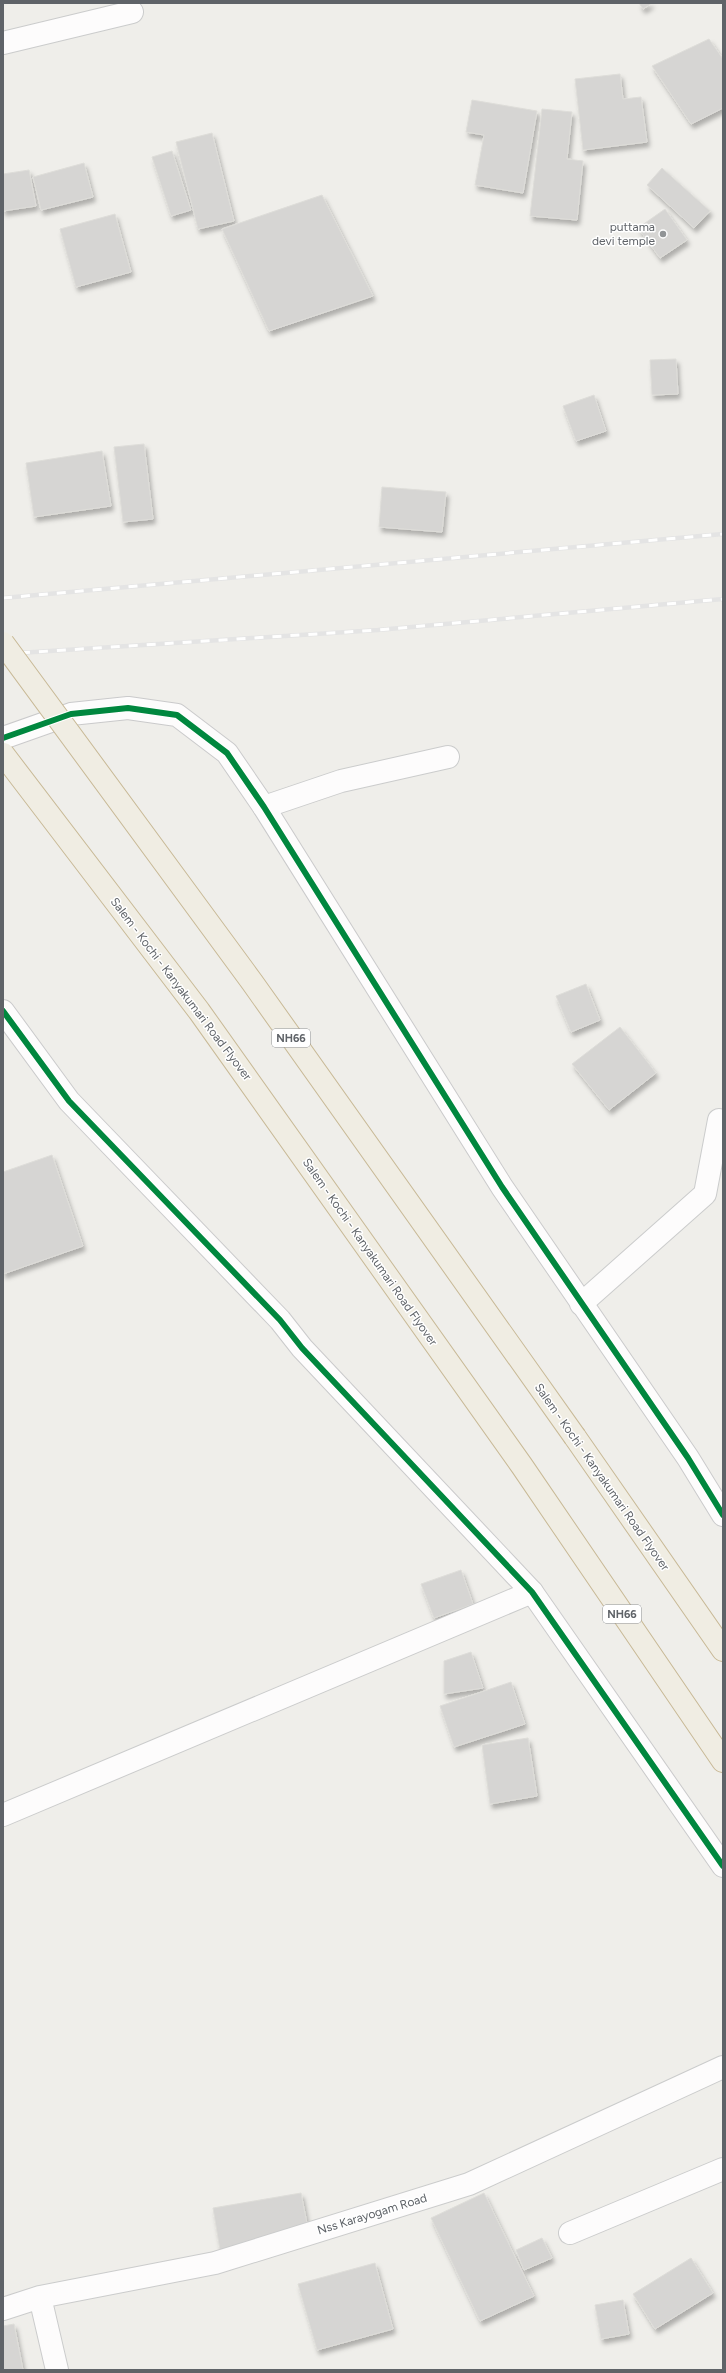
<svg xmlns="http://www.w3.org/2000/svg" width="726" height="2373" viewBox="0 0 726 2373" font-family="Figtree,sans-serif">
<defs>
<filter id="shadow"><feDropShadow dx="2.5" dy="4.5" stdDeviation="2" flood-color="#0004"/></filter>
</defs>
<rect width="100%" height="100%" fill="#efeeea"/>
<!-- building -->
<path fill="#d6d5d3" stroke="#deddd9" filter="url(#shadow)" d="M639 3H652L643 9Z
M709 39 723 59V108L691 124 652 66Z
M620 74 623 99 641 97 647 142 583 150 575 79Z
M472 100 537 111 523 193 475 185 484 135 466 132Z
M542 109 572 112 567 159 583 161 577 220 530 216Z
M212 133 234 221 198 229 176 142Z
M172 151 191 210 171 216 152 157Z
M84 163 93 197 41 210 33 177Z
M662 168 710 211 694 228 647 185Z
M29 170 36 206 3 211V174Z
M322 195 373 296 269 331 222 229Z
M665 209 687 240 660 258 638 228Z
M115 214 131 272 76 287 60 229Z
M676 359 678 394 652 395 650 360Z
M594 395 606 431 576 441 563 406Z
M144 444 153 519 123 522 114 447Z
M102 451 111 506 34 517 26 463Z
M382 487 446 492 442 532 379 527Z
M586 984 600 1020 571 1032 556 996Z
M620 1027 656 1073 609 1110 572 1064Z
M52 1155 83 1246 3 1274V1172Z
M461 1570 473 1604 434 1618 421 1584Z
M471 1652 483 1688 444 1694V1661Z
M511 1682 525 1724 454 1747 440 1706Z
M528 1738 537 1796 490 1804 482 1745Z
M301 2193 309 2234 220 2250 213 2208Z
M484 2193 534 2296 480 2321 431 2218Z
M542 2238 552 2258 524 2270 516 2250Z
M691 2258 713 2293 655 2329 633 2294Z
M375 2263 393 2329 317 2350 298 2284Z
M623 2300 629 2334 601 2339 595 2305Z
M14 2324 23 2370H3V2326Z"/>
<g fill="none" stroke-linecap="round" stroke-linejoin="round">
<defs>
<path id="street" d="M3 43 132 12
M264 807 341 781 448 757
M581 1304 705 1194 719 1120
M3 1815 532 1592
M570 2233 723 2169
M40 2297 57 2370
M3 2309 40 2297 215 2263 469 2184 723 2067"/>
<path id="secondary" d="M3 738 71 714 128 708 177 715 227 753 264 807 502 1187 688 1458 723 1515
M3 1011 69 1101 280 1320 302 1348 532 1592 723 1866"/>
<path id="highway" d="M3 754 199 1011 522 1466 723 1761
M575 1437 723 1650"/>
</defs>
<!-- street casing -->
<use href="#street" stroke="#cbcccc" stroke-width="24"/>
<!-- secondary casing -->
<use href="#secondary" stroke="#cacacb" stroke-width="24"/>
<!-- highway casing -->
<use href="#highway" stroke="#c8b996" stroke-width="24"/>
<!-- street -->
<use href="#street" stroke="#fdfcfc" stroke-width="22"/>
<!-- secondary -->
<use href="#secondary" stroke="#fdfcfc" stroke-width="22"/>
<!-- highway -->
<use href="#highway" stroke="#f0ede3" stroke-width="22"/>
<defs>
<path id="rail" d="M3 598 723 534
M3 654 378 630 723 599"/>
</defs>
<!-- rail casing -->
<use href="#rail" stroke="#e4e4e4" stroke-width="4.5"/>
<!-- rail -->
<use href="#rail" stroke="#fff" stroke-width="3" stroke-dasharray="9" stroke-linecap="butt"/>
<defs>
<path id="highway-bridge" d="M3 643 252 982 575 1437"/>
</defs>
<!-- highway-bridge casing -->
<use href="#highway-bridge" stroke="#c8b996" stroke-width="24" stroke-linecap="butt"/>
<!-- highway-bridge -->
<use href="#highway-bridge" stroke="#f0ede3" stroke-width="22"/>
<defs>
<path id="cycleway" d="M3 738 71 714 128 708 177 715 227 753 264 807 502 1187 688 1458 723 1515
M3 1011 69 1101 280 1320 302 1348 532 1592 723 1866"/>
</defs>
<!-- cycleway casing -->
<use href="#cycleway" stroke="#fff" stroke-width="8"/>
<!-- cycleway -->
<use href="#cycleway" stroke="#00873e" stroke-width="6"/>
</g>
<!-- markers -->
<circle fill="#919496" stroke="#fff" stroke-width="1.5" cx="663" cy="234" r="4"/>
<g text-anchor="middle" dominant-baseline="central" stroke-width="3" stroke-linejoin="round" paint-order="stroke">
<!-- shield labels -->
<g fill="#fff" stroke="#8f9295" stroke-width="1">
<rect x="272" y="1029" width="38" height="18" rx="3"/>
<rect x="603" y="1605" width="38" height="18" rx="3"/>
</g>
<g font-size="11" font-weight="bold" fill="#5f6368">
<text x="291" y="1038">NH66</text>
<text x="622" y="1614">NH66</text>
</g>
<!-- poi labels -->
<g font-size="12" fill="#5f6368" stroke="#fff" text-anchor="end">
<text x="655" y="227">puttama<tspan x="655" dy="14">devi temple</tspan></text>
</g>
<!-- street labels -->
<g font-size="12" fill="#5f6368" stroke="#fff">
<text transform="translate(181 989) rotate(53)">Salem - Kochi - Kanyakumari Road Flyover</text>
<text transform="translate(370 1252) rotate(55)">Salem - Kochi - Kanyakumari Road Flyover</text>
<text transform="translate(602 1477) rotate(55)">Salem - Kochi - Kanyakumari Road Flyover</text>
<text transform="translate(372 2214) rotate(-17)">Nss Karayogam Road</text>
</g>
</g>
<!-- border -->
<rect width="726" height="2373" fill="none" stroke="#5f6368" stroke-width="8"/>
</svg>
